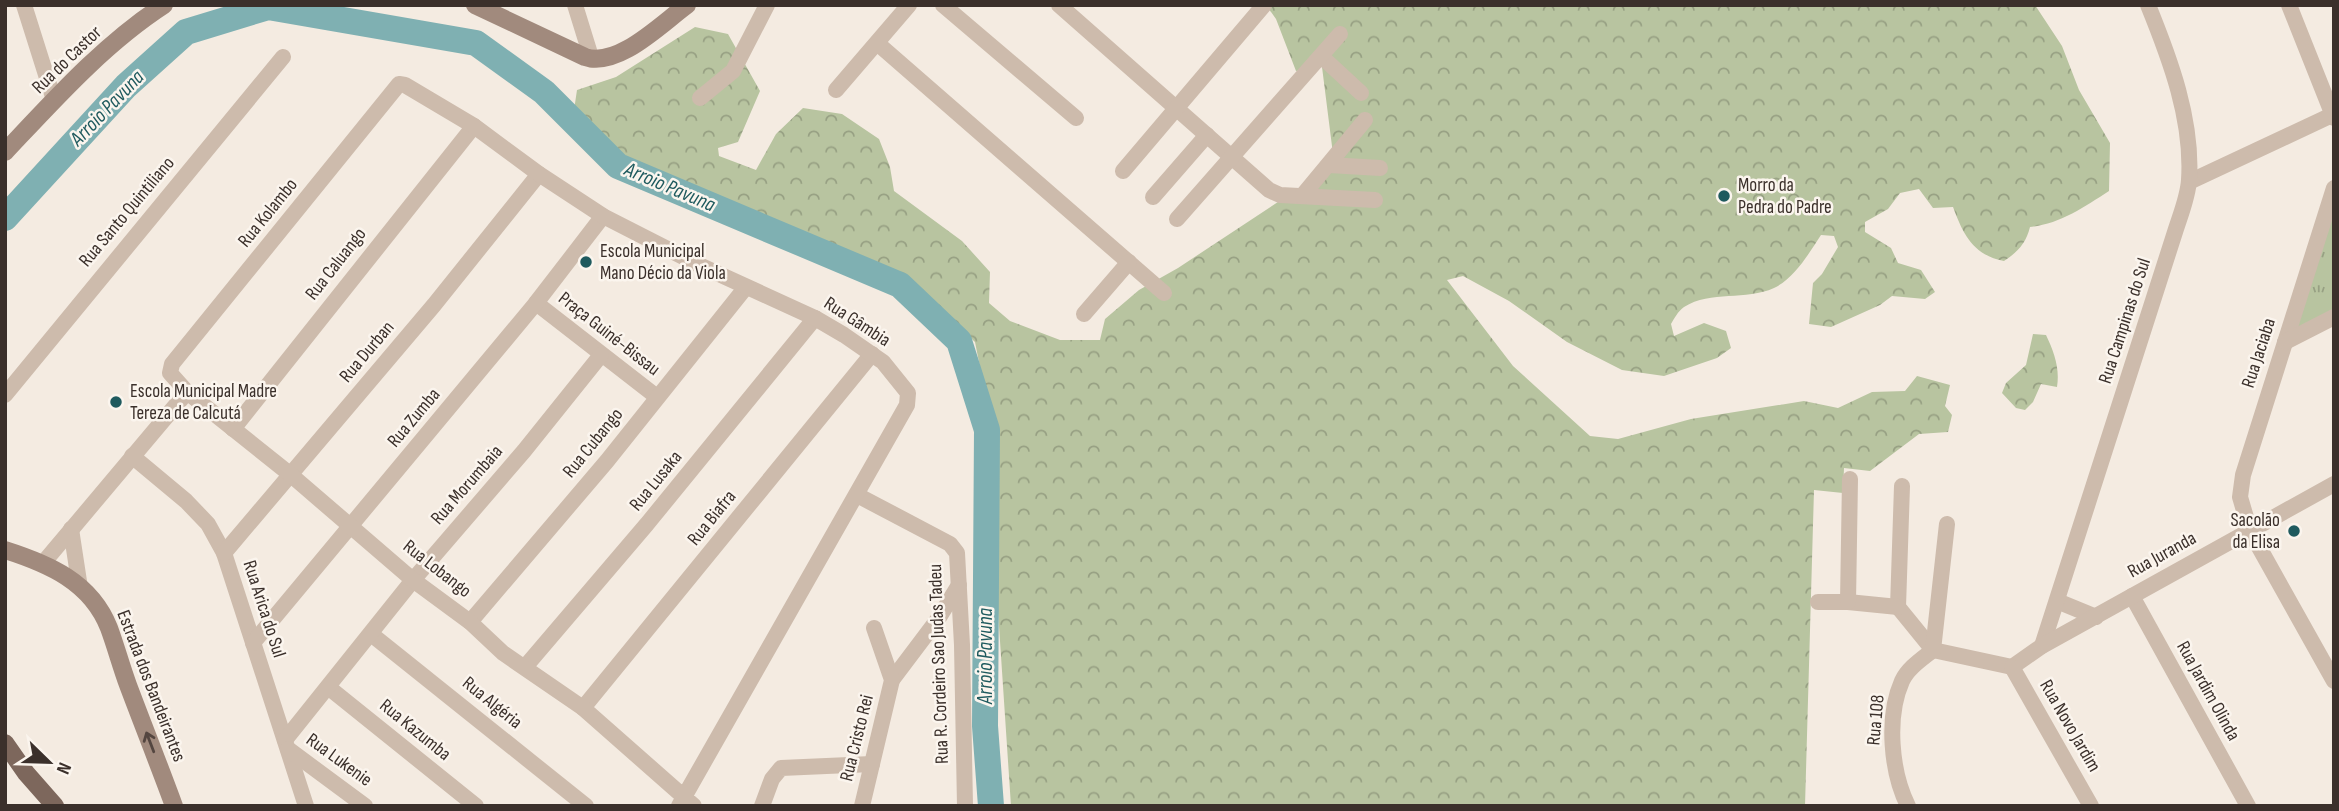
<svg xmlns="http://www.w3.org/2000/svg" width="2339" height="811" viewBox="0 0 2339 811" font-family="'Sofia Sans Condensed',sans-serif">
	<defs>
		<pattern id="forest-crowns" width="20" height="18" patternUnits="userSpaceOnUse" patternTransform="scale(1.75)"><rect width="20" height="18" fill="#b8c4a0"/><path d="M2 6a3 3 0 1 1 6 0M12 15a3 3 0 1 1 6 0" fill="none" stroke="#97a083"/></pattern>
		<pattern id="park-tufts" width="24" height="20" patternUnits="userSpaceOnUse" patternTransform="scale(1.75)"><rect width="24" height="20" fill="#b8c4a0"/><path d="M3 7l-1-3M5 7V3M7 7l1-3M15 17l-1-3M17 17v-4M19 17l1-3" fill="none" stroke="#97a083"/></pattern>
	</defs>
	<rect width="100%" height="100%" fill="#f4ebe1"/>
	<g fill="url(#forest-crowns)">
		<path d="M1266,5H2035L2062,46L2079,90L2110,143L2109,191C2084,207 2060,224 2030,227C2026,243 2018,252 2004,261C1973,255 1963,234 1953,207L1933,208L1919,189L1900,193L1888,209L1865,222V232L1891,248L1898,263L1921,270L1935,292L1925,299L1892,296L1880,305L1831,327L1809,324L1813,283L1822,274L1838,247L1834,236L1821,235C1809,253 1795,278 1774,288C1746,301 1711,290 1684,307C1678,311 1674,319 1671,324L1674,336L1704,323L1726,331L1731,348L1717,358L1664,376L1622,370L1567,342L1509,301L1463,276L1447,280L1513,366L1590,436L1618,439L1691,419L1804,401L1838,408L1872,392L1905,391L1917,376L1950,385L1945,406L1952,415L1948,432L1919,434L1870,471L1844,468L1843,493L1814,490L1805,806H1011L997,596L994,463L990,417L975,342L926,295L897,274L621,158L574,110L577,90L616,77L695,27L728,34L760,91L738,142L718,148L719,156L756,170L776,134L803,108L842,114L879,139L890,167L894,191L962,241L990,272L989,303L1010,321L1060,340H1100L1105,319L1139,290L1178,268L1290,194L1335,170L1322,67L1296,71L1276,19Z"/>
		<path d="M2033,334L2046,335C2054,352 2060,368 2057,387L2041,384L2033,402L2025,410L2016,408L2002,393L2006,383L2026,365Z"/>
	</g>
	<path fill="url(#park-tufts)" d="M2334,188V317L2287,343Z"/>
	<g fill="none" stroke-linecap="round" stroke-linejoin="round">
		<path stroke="#7fb0b2" stroke-width="26" d="M5,218L126,86L186,32L268,7L476,43L544,92L618,166L900,285L959,341L987,430L985,726L991,806"/>
		<g stroke="#cdbbac" stroke-width="16">
			<path d="M24,5L54,100"/>
			<path d="M575,5L592,60"/>
			<path d="M943,5L1076,118"/>
			<path d="M1059,5L1269,190L1280,195L1375,200"/>
			<path d="M2289,5L2334,118"/>
			<path d="M877,43L1164,293"/>
			<path d="M1321,56L1361,93"/>
			<path d="M836,90L909,5"/>
			<path d="M700,98L733,71L767,5"/>
			<path d="M1329,165L1380,168"/>
			<path d="M1123,171L1264,5"/>
			<path d="M2189,182L2332,115"/>
			<path d="M2334,188L2243,475L2240,497L2250,531L2334,681"/>
			<path d="M1302,196L1365,120"/>
			<path d="M1153,197L1207,135"/>
			<path d="M1177,219L1340,34"/>
			<path d="M536,303L657,397"/>
			<path d="M1084,314L1129,262"/>
			<path d="M2285,342L2334,317"/>
			<path d="M5,395L283,57"/>
			<path d="M233,429L474,126"/>
			<path d="M132,456L186,501L208,524L224,553L306,806"/>
			<path d="M1902,486L1898,607L1933,650L2012,667"/>
			<path d="M857,495L950,544L957,553L962,645L965,806"/>
			<path d="M71,529L80,588"/>
			<path d="M224,553L434,305L539,174"/>
			<path d="M44,562L187,392"/>
			<path d="M2132,596L2248,806"/>
			<path d="M2057,601L2096,617"/>
			<path d="M1818,602H1848L1898,607"/>
			<path d="M1848,602L1850,479"/>
			<path d="M470,622L607,461L746,287"/>
			<path d="M371,634L586,806"/>
			<path d="M253,643L536,303L603,216"/>
			<path d="M2042,646L2175,232C2180,216 2188,197 2189,180C2193,120 2170,59 2148,5"/>
			<path d="M525,667L647,524L815,318"/>
			<path d="M2012,667L2042,646L2334,484"/>
			<path d="M2012,667L2091,806"/>
			<path d="M892,680L938,619L959,585"/>
			<path d="M328,687L476,806"/>
			<path d="M583,708L872,354"/>
			<path d="M285,740L413,580L524,451L601,355"/>
			<path d="M288,749L365,806"/>
			<path d="M679,806L684,797L907,405L908,393L883,362L844,335L815,318L697,264L603,216L539,174L474,126L405,85L399,84L172,364L170,373L187,392L291,475L413,580L470,622L503,653L583,708L684,797L694,806"/>
			<path d="M762,806L772,779L781,768L872,764"/>
			<path d="M862,806L892,680L874,628"/>
			<path d="M1908,806C1891,772 1886,717 1902,681C1908,668 1922,659 1933,650L1947,524"/>
		</g>
		<g stroke="#a18a7d" stroke-width="18">
			<path d="M475,5L585,57C618,68 661,24 687,5"/>
			<path d="M5,152C54,100 104,44 164,5"/>
			<path d="M5,550C49,564 91,582 109,628C116,647 121,666 128,685C143,725 159,765 174,806"/>
		</g>
		<path stroke="#7d675c" stroke-width="18" d="M5,743L26,773L55,806"/>
	</g>
	<defs><path id="oneway-shaft" d="M-6 0H5M1.5-3L5.5 0L1.5 3" fill="none" stroke-width="1.6" stroke-linecap="round" stroke-linejoin="round" transform="scale(1.75)"/></defs>
	<use stroke="#544640" href="#oneway-shaft" transform="translate(150 742) rotate(-111)"/>
	<g fill="#1f5a5e" stroke="#fbf5ee" stroke-width="2.5">
		<circle cx="1724" cy="196" r="7"/>
		<circle cx="586" cy="262" r="7"/>
		<circle cx="116" cy="402" r="7"/>
		<circle cx="2294" cy="531" r="7"/>
	</g>
	<g text-anchor="middle" dominant-baseline="central" stroke-width="5" stroke-linejoin="round" paint-order="stroke">
		<g font-size="19" fill="#3b302b" stroke="#fbf5ee">
			<text transform="translate(67 60) rotate(-44)">Rua do Castor</text>
			<text transform="translate(127 212) rotate(-50)">Rua Santo Quintiliano</text>
			<text transform="translate(268 213) rotate(-51)">Rua Kolambo</text>
			<text transform="translate(336 264) rotate(-52)">Rua Caluango</text>
			<text transform="translate(2125 321) rotate(-72)">Rua Campinas do Sul</text>
			<text transform="translate(857 322) rotate(33)">Rua Gâmbia</text>
			<text transform="translate(609 334) rotate(38)">Praça Guiné-Bissau</text>
			<text transform="translate(367 352) rotate(-50)">Rua Durban</text>
			<text transform="translate(2259 353) rotate(-72)">Rua Jaciaba</text>
			<text transform="translate(414 418) rotate(-50)">Rua Zumba</text>
			<text transform="translate(593 443) rotate(-51)">Rua Cubango</text>
			<text transform="translate(656 481) rotate(-51)">Rua Lusaka</text>
			<text transform="translate(467 485) rotate(-49)">Rua Morumbaia</text>
			<text transform="translate(712 518) rotate(-51)">Rua Biafra</text>
			<text transform="translate(2162 555) rotate(-29)">Rua Juranda</text>
			<text transform="translate(437 569) rotate(38)">Rua Lobango</text>
			<text transform="translate(264 609) rotate(72)">Rua Arica do Sul</text>
			<text transform="translate(939 664) rotate(-92)">Rua R. Cordeiro Sao Judas Tadeu</text>
			<text transform="translate(151 686) rotate(69)">Estrada dos Bandeirantes</text>
			<text transform="translate(2208 691) rotate(61)">Rua Jardim Olinda</text>
			<text transform="translate(492 703) rotate(39)">Rua Algéria</text>
			<text transform="translate(1876 720) rotate(-85)">Rua 108</text>
			<text transform="translate(2070 726) rotate(60)">Rua Novo Jardim</text>
			<text transform="translate(415 730) rotate(39)">Rua Kazumba</text>
			<text transform="translate(857 738) rotate(-76)">Rua Cristo Rei</text>
			<text transform="translate(339 760) rotate(36)">Rua Lukenie</text>
		</g>
		<g font-size="19" fill="#3b302b" stroke="#fbf5ee" text-anchor="start">
			<text x="1738" y="185">Morro da<tspan x="1738" dy="22">Pedra do Padre</tspan></text>
			<text x="600" y="251">Escola Municipal<tspan x="600" dy="22">Mano Décio da Viola</tspan></text>
			<text x="130" y="391">Escola Municipal Madre<tspan x="130" dy="22">Tereza de Calcutá</tspan></text>
			<text x="2280" y="520" text-anchor="end">Sacolão<tspan x="2280" dy="22">da Elisa</tspan></text>
		</g>
		<g font-size="21" font-style="italic" fill="#1f5a5e" stroke="#fbf5ee">
			<text transform="translate(107 108) rotate(-46)">Arroio Pavuna</text>
			<text transform="translate(670 187) rotate(23)">Arroio Pavuna</text>
			<text transform="translate(985 656) rotate(-90)">Arroio Pavuna</text>
		</g>
	</g>
	<rect width="2339" height="811" fill="none" stroke="#3b302b" stroke-width="14"/>
	<g transform="translate(49 762) rotate(113)" stroke="#fbf5ee" stroke-width="5" paint-order="stroke">
	<path d="M0-5L12 26L0 18L-12 26Z" fill="#3b302b"/>
	<text y="-10" font-size="19" font-weight="bold" text-anchor="middle" fill="#3b302b">N</text>
	</g>
</svg>
